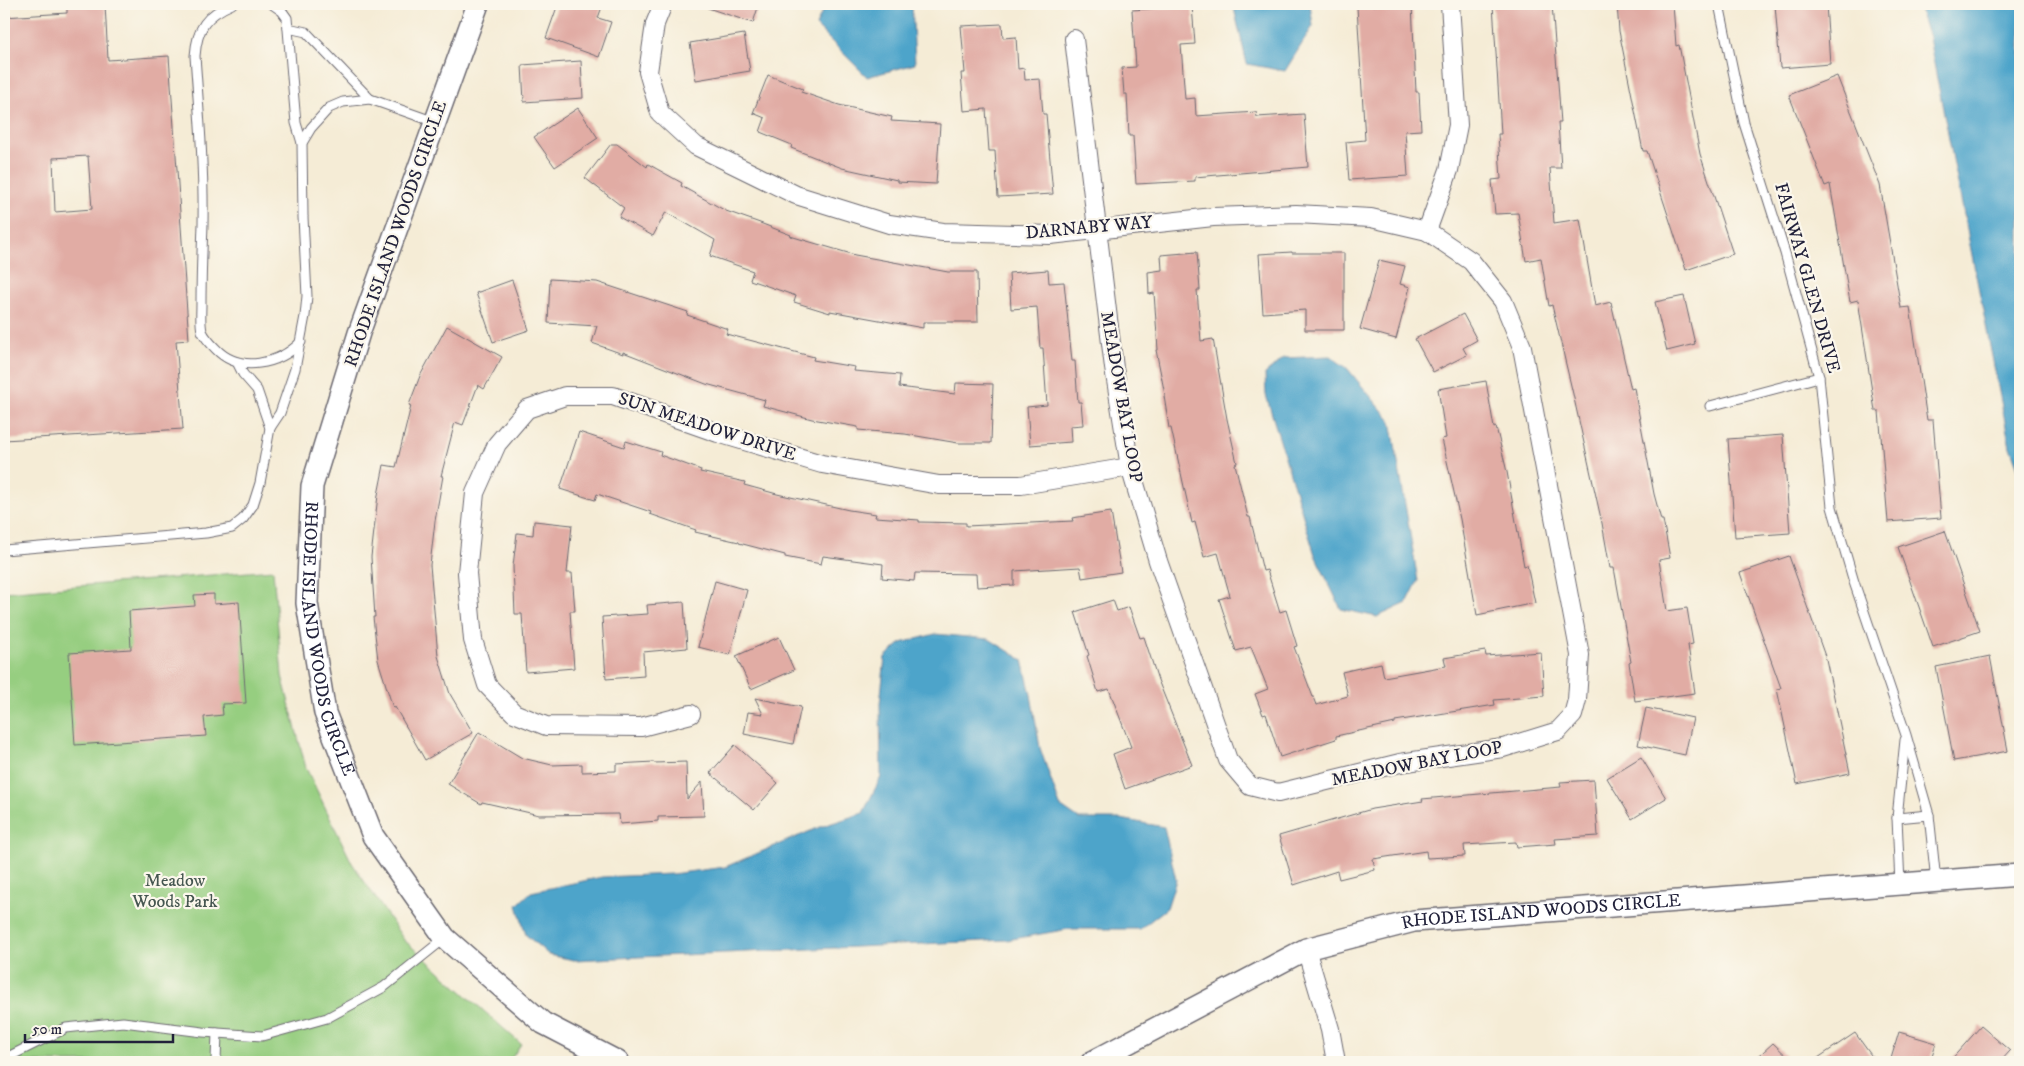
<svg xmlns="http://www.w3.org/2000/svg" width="2024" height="1066" viewBox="0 0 2024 1066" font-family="'IM FELL DW Pica',serif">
	<rect width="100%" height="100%" fill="#fbf7ec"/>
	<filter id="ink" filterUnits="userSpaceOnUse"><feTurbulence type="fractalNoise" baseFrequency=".02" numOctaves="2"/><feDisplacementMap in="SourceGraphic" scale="10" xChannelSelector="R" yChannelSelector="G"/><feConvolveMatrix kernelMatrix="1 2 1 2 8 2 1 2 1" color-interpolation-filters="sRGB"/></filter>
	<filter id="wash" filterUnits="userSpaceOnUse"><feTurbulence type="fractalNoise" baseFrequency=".0096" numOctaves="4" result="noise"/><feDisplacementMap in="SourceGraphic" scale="20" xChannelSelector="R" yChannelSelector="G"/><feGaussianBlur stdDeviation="1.12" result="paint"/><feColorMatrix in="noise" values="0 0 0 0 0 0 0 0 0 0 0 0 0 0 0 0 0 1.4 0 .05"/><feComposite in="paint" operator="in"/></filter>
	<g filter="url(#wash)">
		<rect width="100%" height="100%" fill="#f5ecd6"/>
		<path fill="#96ce80" stroke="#5c785e" d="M273,570L282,676L306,768L352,863L404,940L521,1044L509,1062H4V592Z"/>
		<g fill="#4ea4ca" stroke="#386382">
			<path d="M825,4H912L915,64L867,77L816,26Z"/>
			<path d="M1233,4H1310L1313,26L1285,71L1247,64Z"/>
			<path d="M1918,4H2020V474L2010,447L1929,38Z"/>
			<path d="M1330,356L1347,368L1391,421L1418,581L1407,603L1377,617L1341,609L1315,555L1266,395L1265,374L1284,358Z"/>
			<path d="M935,634L989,639L1023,660L1031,695L1040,748L1060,806L1079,819H1121L1164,827L1176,880L1167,908L1140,929H1069L1007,940L574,960L549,955L526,935L517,905L531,892L602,877L672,874L725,867L820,827L863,813L881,777L880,704L885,657L901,643Z"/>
		</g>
		<g id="blocks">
			<g fill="#e1aca4" fill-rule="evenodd">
				<path d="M67,4H105L108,60L169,56L189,340L176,341L183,429L4,440V17L67,13ZM88,156L92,209L55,212L53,158Z"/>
				<path d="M558,4H603L598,18L611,22L599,57L546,38Z"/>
				<path d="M705,4H759L753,23L705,7Z"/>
				<path d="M1397,4H1412L1416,92H1419L1421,130L1405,131L1408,176L1349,180L1346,142L1365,140L1357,7Z"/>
				<path d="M1493,4H1552L1561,123H1558L1561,168H1550L1554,223L1580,219L1595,306L1611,302L1631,389L1634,388L1654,494L1661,520H1663L1670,558L1659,560L1667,611L1687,608L1693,644L1688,645L1695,693L1635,701L1629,663L1631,662L1614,568H1610L1602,523L1573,394L1552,305L1549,306L1541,258L1526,261L1518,213L1495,214L1492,180L1501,179L1498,134H1501Z"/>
				<path d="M1617,4H1673L1676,46L1679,45L1700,154L1733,254L1686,270L1647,151H1643L1619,31Z"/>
				<path d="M1775,4H1826L1830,64L1780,68Z"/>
				<path d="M1192,6L1195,44L1181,45L1185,99L1195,98L1196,116L1256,112L1257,117L1304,114L1308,167L1195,177V181L1136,184L1133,136H1129L1127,94H1124L1122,68L1136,67L1132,10Z"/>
				<path d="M1002,24L1003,38L1016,37L1018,69L1024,68L1025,80L1040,79L1043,114H1046L1053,194L998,197L995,151H989L986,109L964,111L961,73H965L961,26Z"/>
				<path d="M744,34L750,71L696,80L690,43Z"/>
				<path d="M581,61L583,98L524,102L522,65Z"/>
				<path d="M768,75L803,89L801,92L839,105L892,117L891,121L940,124L936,184L897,182V180L842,168L791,148L792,145L760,132L765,118L753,113Z"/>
				<path d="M1837,76L1880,185L1901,308L1910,307L1927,420H1933L1941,518L1888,522L1879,411H1875L1858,300L1850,302L1830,184L1825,186L1789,95Z"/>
				<path d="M578,108L598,138L555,167L534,137Z"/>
				<path d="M611,144H617L647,167L648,164L682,183L681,186L726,211L760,223L791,235L790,236L855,255L948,272H977L978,322H923V328L830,311V313L794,302L796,296L750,280L753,271L710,256L715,240L666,212L653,236L619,217L624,208L585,178Z"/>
				<path d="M1197,252L1200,290H1197L1201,341L1213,339L1227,419L1237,463L1235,464L1248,517H1250L1263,571L1267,570L1280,612L1286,610L1297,646L1294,647L1316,705L1348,696L1342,672L1381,663L1384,677L1446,666L1444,658L1485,651L1486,656L1541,652L1544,696L1494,700L1495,705L1395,721V723L1336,736V739L1280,757L1266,714L1263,715L1255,694L1268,689L1251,647L1236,651L1219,599L1230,596L1218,553L1204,557L1195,522L1192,523L1171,428H1169L1164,396L1165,395L1156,350H1158L1154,293L1149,294L1148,272L1162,270L1161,255Z"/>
				<path d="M1292,252V253H1344V330H1305V310L1263,313L1259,254Z"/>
				<path d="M1379,260L1405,266L1400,284L1410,287L1396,339L1360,329Z"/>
				<path d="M1048,270L1049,283L1064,282L1072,361H1075L1078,402H1081L1083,425L1070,426L1071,442L1030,445L1027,407L1047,405L1043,348H1040L1037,307L1011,309L1009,273Z"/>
				<path d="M550,279L597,282L688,312L687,315L728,329L726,334L814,357L813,360L855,367L854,371L900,375L899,387L955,394L956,383L993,384L991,443H958L905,434L858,430V427L812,419L763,406L765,400L706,384L623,352V354L592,343L597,326L548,323Z"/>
				<path d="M512,280L529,330L493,342L476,293Z"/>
				<path d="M1684,296L1695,344L1667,351L1655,302Z"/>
				<path d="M1463,314L1477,340L1463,348L1467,355L1433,372L1415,339Z"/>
				<path d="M447,326L502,357L484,389L478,385L463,425L455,422L441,476H443L435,521L430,565L438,656L450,694L473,733L425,760L395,707L393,708L378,660L373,617H375L371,557L378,495L384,465L396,467L411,406L409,405L420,376Z"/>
				<path d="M1486,381L1494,428L1496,427L1507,472L1524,566L1527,565L1535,603L1477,615L1460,519L1442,439L1446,438L1438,389Z"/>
				<path d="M579,432L624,447L626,441L661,452L660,455L701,470L700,472L745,482L744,485L777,494L849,510L876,514L875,517L919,520V522L966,523V526L1073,521L1072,518L1111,512L1121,572L1082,578L1080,567L1014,571V585L977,587L976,574L915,573L914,581L882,578L883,564L823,556L821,564L785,557V555L739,543V542L695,532L696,530L650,514L651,512L597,494L595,500L560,489Z"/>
				<path d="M1783,435L1790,533L1735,537L1728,439Z"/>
				<path d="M534,521L572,525L567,573H572L575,611H570L574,668L526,672L522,614H515L513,566L517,533L533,535Z"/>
				<path d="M1945,531L1980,631L1933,647L1898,547Z"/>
				<path d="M1789,556L1826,659L1850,773L1797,784L1777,689L1781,688L1740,573Z"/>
				<path d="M715,581L747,590L730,655L698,647Z"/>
				<path d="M214,594V604L239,602L246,703L222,704L223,715L204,717L206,736L75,745L69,653L131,649L129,611L195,606L194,595Z"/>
				<path d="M1113,600L1117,611L1129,607L1140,638L1144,637L1158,680L1192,765L1125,789L1113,754L1131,747L1109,689L1098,692L1087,656L1089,655L1075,612Z"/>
				<path d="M684,602L687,648L643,652L644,676L606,679L602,617L648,614L647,605Z"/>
				<path d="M779,637L794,670L751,689L736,656Z"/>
				<path d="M1990,656L2008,751L1954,761L1936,667Z"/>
				<path d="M755,698L801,707L793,744L744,734L748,712L763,714Z"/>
				<path d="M1646,708L1693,718L1685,755L1638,745Z"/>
				<path d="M479,732L522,758L552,765L582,764V772L616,771V764L654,762V763L686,762L687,799L702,782L704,816L658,817V821L620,824L619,814L539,815L482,802L481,804L448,784Z"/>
				<path d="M735,745L778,783L754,810L710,773Z"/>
				<path d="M1641,757L1666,798L1632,819L1607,778Z"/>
				<path d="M1594,780L1598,836L1555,839L1556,844L1517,847L1516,842L1464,845L1465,856L1427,858L1426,851L1373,859L1375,870L1339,879L1337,871L1294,885L1279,836L1372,809L1423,801L1422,799L1561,787L1560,782Z"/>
				<path d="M1981,1026L2010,1051L2000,1062H1949Z"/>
				<path d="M1899,1032L1936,1043L1930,1062H1890Z"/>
				<path d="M1855,1033L1876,1062H1812Z"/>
				<path d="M1773,1043L1793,1062H1752Z"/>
			</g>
		</g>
	</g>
	<g filter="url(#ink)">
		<use href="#blocks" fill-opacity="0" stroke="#6c6971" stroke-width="1"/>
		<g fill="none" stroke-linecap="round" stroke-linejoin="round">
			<defs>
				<g id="service">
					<path d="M232,4C206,15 197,28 195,56C199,112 204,168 203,224C202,251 201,277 201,304C201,312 200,323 202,331C205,338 211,344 216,349C240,374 279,364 301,342"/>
					<path d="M272,4L282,11L287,18L296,123L302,143"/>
					<path d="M1719,4L1744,123L1785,253L1819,377L1832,507L1854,582L1906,735L1929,815L1936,881"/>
					<path d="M288,28L306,32L370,99"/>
					<path d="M1710,406L1819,377"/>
					<path d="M270,428L280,413L295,369L305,316L307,296L303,217L302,143L311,128L329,108L343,102L370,99L435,122"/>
					<path d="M4,550L206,533L232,528L243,519L253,505L260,483L270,428L257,390L243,374L237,362"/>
					<path d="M1897,818L1929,815"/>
					<path d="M1900,884L1897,818L1905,740"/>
					<path d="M217,1033L216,1060L218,1062"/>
					<path d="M4,1059L66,1028L123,1022L203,1032L262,1036L327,1018L384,987L445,938"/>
				</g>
				<g id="minor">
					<path d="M663,4L655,24L648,72L660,113L696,146L796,195L889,224L943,232L1050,235L1213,217L1296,214L1371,218L1427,231L1449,170L1458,125L1450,4"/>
					<path d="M1074,39L1114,368L1130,467L1158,561L1228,760L1250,786L1278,793L1400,763L1503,748L1558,731L1573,715L1577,700L1580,655L1522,347L1503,301L1471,261L1427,231"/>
					<path d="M691,714L641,727L546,726L514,713L487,685L473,640L467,573L475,493L497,444L527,409L565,396H613L718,433L822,464L939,485H1021L1130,467"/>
					<path d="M1306,949L1330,1029L1336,1062"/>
				</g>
				<g id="tertiary">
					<path id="s1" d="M478,4L359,333L312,486L307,603L325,713L373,836L445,938L543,1023L618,1062"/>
					<path id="s2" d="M1092,1062L1306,949L1414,921L2020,875"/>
				</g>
			</defs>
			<use href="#service" stroke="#6c6971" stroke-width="11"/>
			<use href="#minor" stroke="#6c6971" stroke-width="20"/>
			<use href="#tertiary" stroke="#6c6971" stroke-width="24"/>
			<use href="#service" stroke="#fff" stroke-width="9"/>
			<use href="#minor" stroke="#fff" stroke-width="18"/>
			<use href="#tertiary" stroke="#fff" stroke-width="21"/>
		</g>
	</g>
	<g text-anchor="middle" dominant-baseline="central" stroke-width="4.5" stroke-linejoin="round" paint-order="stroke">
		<g font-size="18" fill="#22223b" stroke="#fbf7ec">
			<text transform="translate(1089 228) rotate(-5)">DARNABY WAY</text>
			<text transform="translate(396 234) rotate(-71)">RHODE ISLAND WOODS CIRCLE</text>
			<text transform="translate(1807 278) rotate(74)">FAIRWAY GLEN DRIVE</text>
			<text transform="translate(1121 397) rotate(80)">MEADOW BAY LOOP</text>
			<text transform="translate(707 427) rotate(18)">SUN MEADOW DRIVE</text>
			<text stroke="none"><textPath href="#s1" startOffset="665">RHODE ISLAND WOODS CIRCLE</textPath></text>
			<text transform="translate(1417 764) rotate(-11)">MEADOW BAY LOOP</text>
			<text stroke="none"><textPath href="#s2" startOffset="481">RHODE ISLAND WOODS CIRCLE</textPath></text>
		</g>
		<g font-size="18" fill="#455650" stroke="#fbf7ec">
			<text x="175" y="881">Meadow<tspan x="175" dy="21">Woods Park</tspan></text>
		</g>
	</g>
	<rect width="2024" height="1066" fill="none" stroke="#fbf7ec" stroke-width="20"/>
	<path d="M25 1034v8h148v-8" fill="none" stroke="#22223b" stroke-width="2.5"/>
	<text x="32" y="1034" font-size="15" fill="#22223b" stroke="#fbf7ec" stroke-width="4" paint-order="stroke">50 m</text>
</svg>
